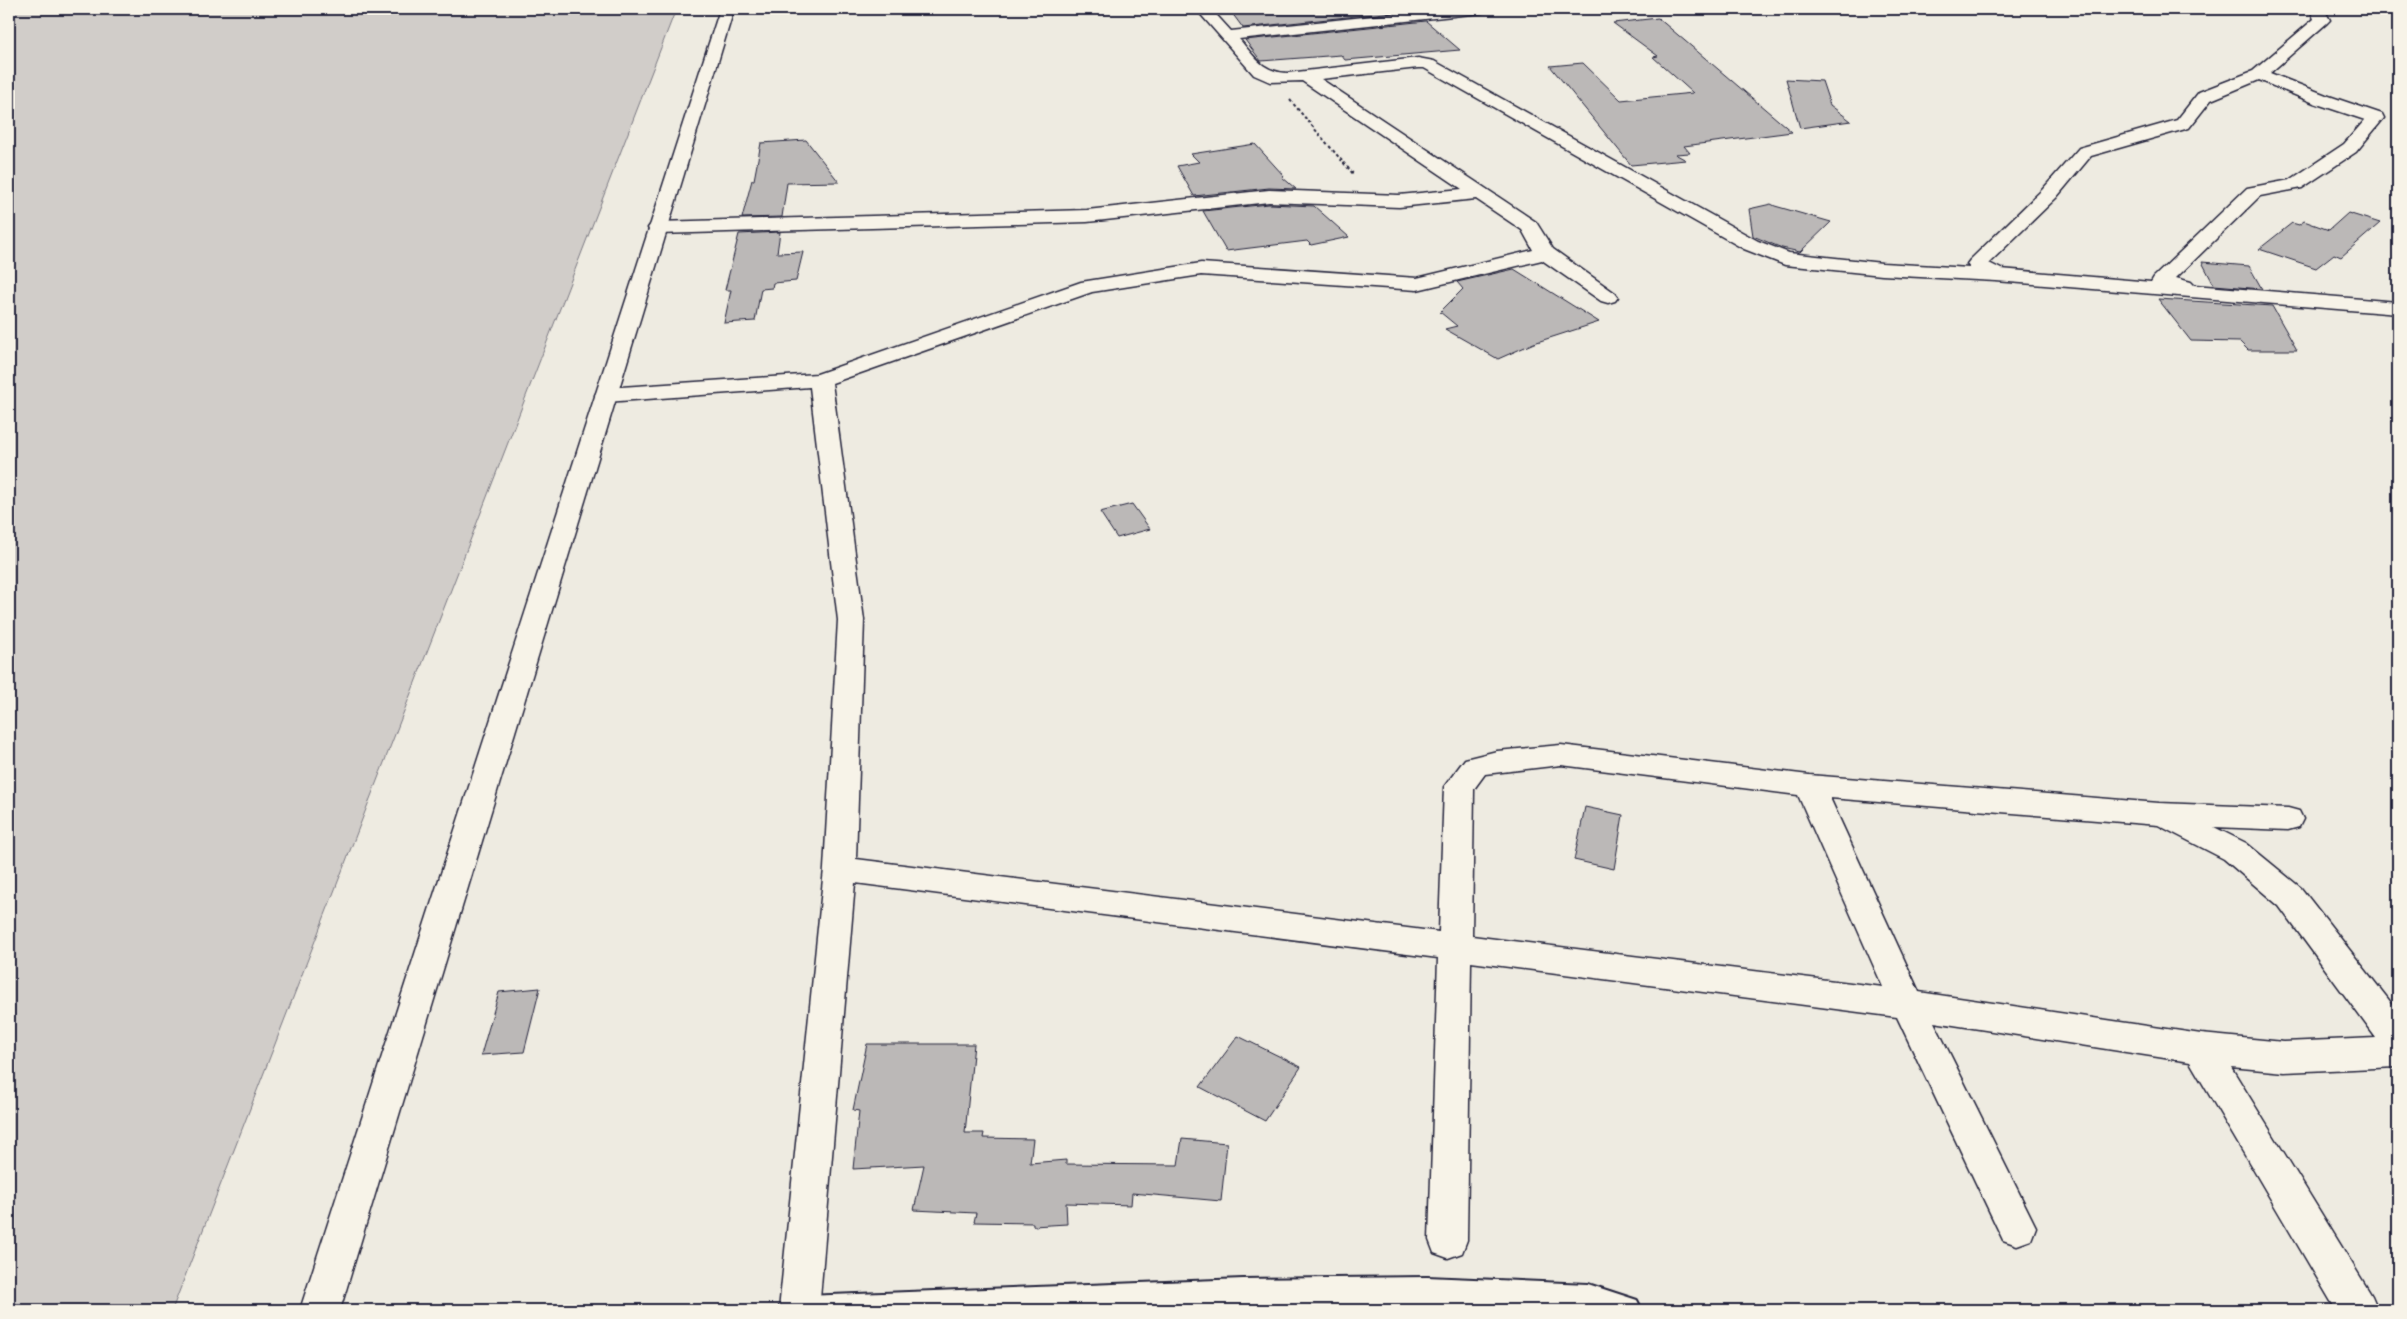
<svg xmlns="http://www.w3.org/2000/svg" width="2407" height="1319" viewBox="0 0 2407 1319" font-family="Mynerve,sans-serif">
	<rect width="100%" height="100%" fill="#eeebe1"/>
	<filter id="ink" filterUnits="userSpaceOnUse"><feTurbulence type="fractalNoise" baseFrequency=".02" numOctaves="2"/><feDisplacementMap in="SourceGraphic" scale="10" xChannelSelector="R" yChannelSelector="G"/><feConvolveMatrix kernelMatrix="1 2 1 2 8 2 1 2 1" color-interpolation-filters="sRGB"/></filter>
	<g filter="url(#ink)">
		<path fill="#d1cdc9" stroke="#7a7882" d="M9,9H676L172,1310H9Z"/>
		<g fill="#bbb8b7" stroke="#22223b">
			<path d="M1229,9H1411L1413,10L1243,28Z"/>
			<path d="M1658,18L1792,132L1684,146L1690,153L1675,154L1686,160L1631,165L1550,66L1583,63L1621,100L1693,93L1653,57L1658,56L1613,23Z"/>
			<path d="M1426,21L1460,50L1345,60L1341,55L1261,61L1245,40Z"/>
			<path d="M1786,79L1822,81L1830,105L1851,121L1800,128Z"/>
			<path d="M806,140L839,182L787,183L782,217L742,218L752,180H754L761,143Z"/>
			<path d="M1255,144L1284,176L1282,177L1296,189L1269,188L1194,196L1177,166L1199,162L1191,154Z"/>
			<path d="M1269,204L1314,206L1349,237L1311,245L1307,241L1226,251L1203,211Z"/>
			<path d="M1771,204L1775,206L1831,222L1800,252L1782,248L1753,236L1749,209Z"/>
			<path d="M2348,213L2380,223L2341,257L2334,254L2316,268L2259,249L2292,223L2299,225L2304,221L2329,230Z"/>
			<path d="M780,232L777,253L803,252L796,281L773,283L772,288L761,289L755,321L724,323L731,290H725L739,234Z"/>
			<path d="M2202,262L2249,266L2262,289L2214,285Z"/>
			<path d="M1514,269L1599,322L1534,343L1498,359L1445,329L1457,326L1440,312L1463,289L1457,282Z"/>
			<path d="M2158,299L2272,306L2297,350H2248L2240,342L2191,341Z"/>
			<path d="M1132,504L1150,529L1117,538L1100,512Z"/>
			<path d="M1585,807L1623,815L1614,869L1574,860Z"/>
			<path d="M540,988L524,1052L481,1055L499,992Z"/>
			<path d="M1238,1036L1301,1067L1265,1121L1200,1087Z"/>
			<path d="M867,1044H974L965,1133H984L983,1138L1033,1139L1030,1163L1066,1160V1164L1178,1165L1182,1139L1227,1143L1221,1201L1132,1193L1131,1205L1066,1203L1067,1224L1033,1226V1223L974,1222L976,1213L914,1210L924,1165L853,1169L859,1111L853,1110Z"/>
		</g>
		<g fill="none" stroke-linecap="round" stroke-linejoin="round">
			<defs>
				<path id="lane" d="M1427,1277L1588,1284L1637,1300L1642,1310H1553L1445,1306L1446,1310H1418L1416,1305L1243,1307L1154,1310H790L795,1300L805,1296L1243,1279Z"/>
				<path id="street" d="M1196,9H1211L1231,31L1441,9H1488L1486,12L1481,13L1239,39C1255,57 1262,72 1288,73L1418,58L1434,61L1758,241L1789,253L1882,263L1970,268L1967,264L1970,260L2042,190L2079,148L2177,120L2199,92L2253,71L2314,19L2310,9H2324L2330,20L2327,23L2270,73L2326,95L2382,114L2384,118L2356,152L2302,188L2260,196L2176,278L2191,282L2194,285L2398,302V314L1996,281L1882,275L1785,265L1744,249L1424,68H1418L1321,79L1536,222L1553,249L1615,293L1618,297L1615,301L1608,303L1601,301L1542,260L1417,290L1201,275L1092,292L832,383L864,620L856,859L1439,932L1444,787L1465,759L1497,751L1561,745L1809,775L2159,803L2288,808L2299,811L2303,819L2299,827L2288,830L2214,827L2246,843L2301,888L2392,1004L2398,1014V1067L2284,1072L2231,1067L2372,1296L2378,1310H2336L2190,1062L1934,1022L2036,1227L2031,1240L2017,1245L2003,1240L1897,1017L1471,962L1467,1240L1462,1253L1448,1258L1434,1253L1429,1240L1438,958L855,883L819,1310H779L824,869L838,620L810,387L606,402L598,400L595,395L598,390L606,388L817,374L1081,282L1201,263L1417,278L1533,250L1522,230L1476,199L1399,207L1269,202L1087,222L658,234L651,232L648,228L651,224L658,222L1087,210L1269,190L1399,195L1462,189L1302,81L1270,82L1254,75ZM2259,80L2314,103L2365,120L2344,144L2290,180L2247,188L2154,277L2151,282L2001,269L1989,263L2056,198L2091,156L2189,128L2211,100ZM1561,765L1798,795L1883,987L1472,936L1474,789L1485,774ZM1830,798L2158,825L2224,859L2279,906L2376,1038L2284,1042L2201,1034L1919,992Z"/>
				<path id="secondary" d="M720,9H734L340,1310H300Z"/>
			</defs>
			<use href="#lane" stroke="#22223b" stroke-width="4"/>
			<use href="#street" stroke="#22223b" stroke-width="3"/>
			<use href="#secondary" stroke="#22223b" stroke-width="3"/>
			<path stroke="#22223b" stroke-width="2" stroke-dasharray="3 2.5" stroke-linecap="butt" d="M1290,100L1354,175"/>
			<use href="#lane" fill="#f7f3e8" fill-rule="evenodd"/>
			<use href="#street" fill="#f7f3e8" fill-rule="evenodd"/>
			<use href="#secondary" fill="#f7f3e8" fill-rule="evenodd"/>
		</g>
	</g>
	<rect width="2407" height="1319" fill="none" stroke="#f7f3e8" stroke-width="30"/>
	<rect x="15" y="15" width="2377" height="1289" fill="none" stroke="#22223b" stroke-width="2" filter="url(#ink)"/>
</svg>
